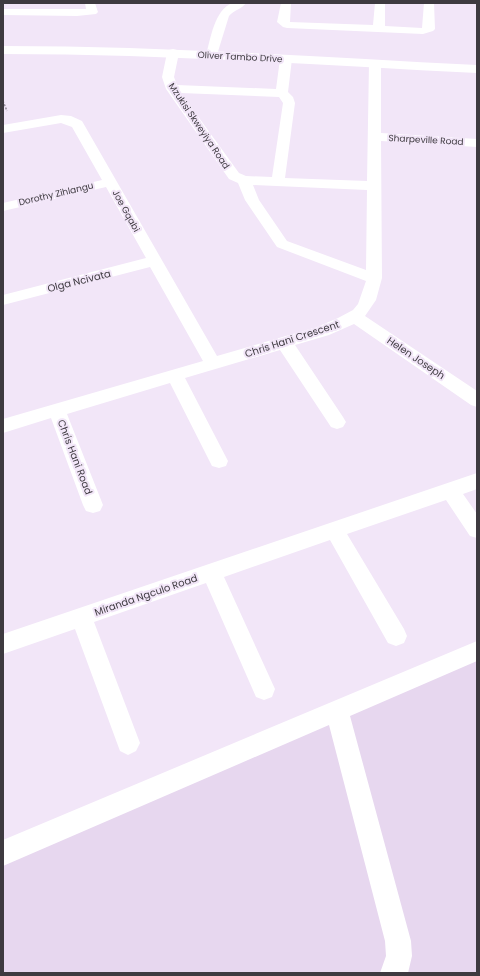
<svg xmlns="http://www.w3.org/2000/svg" width="480" height="976" viewBox="0 0 480 976" font-family="Poppins,sans-serif">
	<rect width="100%" height="100%" fill="#f2e6f8"/>
	<path fill="#e7d7ef" d="M477,644V973H3V844Z"/>
	<g fill="none" stroke-linecap="round" stroke-linejoin="round">
		<path stroke="#99919d" stroke-width="1.5" stroke-dasharray="2 1.5" stroke-linecap="butt" d="M3,101L7,111"/>
		<g fill="#fff" fill-rule="evenodd">
			<path d="M85,3H95L98,12L96,14L77,16L3,15V9H86Z"/>
			<path d="M232,3H246C242,9 234,10 229,16L216,58H208L206,55C211,38 214,11 232,3Z"/>
			<path d="M281,3H291L290,22L373,25L375,3H385V26L422,28L424,3H434L435,29L433,31L423,34L287,28L283,27L277,22Z"/>
			<path d="M173,49L177,50L179,53L174,77L177,85L276,89L280,59L282,56H290L292,59L288,92L293,97L295,103L285,178L367,181L369,63L371,60H379L381,63V133L477,139V147L381,141L382,278L376,300L365,316L477,391V407L471,405L354,324L329,335L295,345L343,417L346,422L343,427L337,429L331,427L280,350L185,378L228,461L226,466L219,468L212,466L170,383L67,414L103,505L100,511L93,513L86,511L83,505L51,418L3,433V419L203,361L150,267L3,305V295L146,258L106,187L3,211V203L102,180L72,127L61,123L3,133V125L61,115L71,116L82,121L217,356L317,327L338,318L353,310L358,304L366,281L277,247L245,200L238,183L229,179L166,89L162,77L167,53L169,50ZM181,93L279,97L283,103L272,177L246,176L239,173ZM253,185L367,190L366,270L287,241L259,200Z"/>
			<path d="M477,473V489L463,494L477,514V538L470,536L446,500L347,534L404,629L407,636L404,643L396,646L388,643L330,540L224,577L275,689L272,697L264,700L256,697L206,583L94,622L140,743L136,751L128,755L120,751L75,629L3,654V634Z"/>
			<path d="M477,641V661L350,716L411,941L412,956L408,973H380L386,956L385,941L329,725L3,866V840Z"/>
		</g>
		<path fill="#fff" fill-rule="evenodd" d="M3,46C161,46 319,57 477,65V73C319,65 161,54 3,54Z"/>
	</g>
	<g text-anchor="middle" dominant-baseline="central" stroke-width="4" stroke-linejoin="round" paint-order="stroke">
		<g font-size="9" fill="#3e3a40" stroke="#f2e6f8">
			<text transform="translate(240 57) rotate(3)">Oliver Tambo Drive</text>
			<text transform="translate(199 126) rotate(56)">Mzukisi Skweyiya Road</text>
			<text transform="translate(426 140) rotate(3)">Sharpeville Road</text>
			<text transform="translate(56 194) rotate(-13)">Dorothy Zihlangu</text>
			<text transform="translate(126 211) rotate(61)">Joe Gqabi</text>
		</g>
		<g font-size="10" fill="#3e3a40" stroke="#f2e6f8">
			<text transform="translate(79 281) rotate(-14)">Olga Ncivata</text>
			<text transform="translate(292 339) rotate(-18)">Chris Hani Crescent</text>
			<text transform="translate(416 358) rotate(34)">Helen Joseph</text>
			<text transform="translate(75 457) rotate(69)">Chris Hani Road</text>
			<text transform="translate(146 595) rotate(-19)">Miranda Ngculo Road</text>
		</g>
	</g>
	<rect width="480" height="976" fill="none" stroke="#3e3a40" stroke-width="8"/>
</svg>
